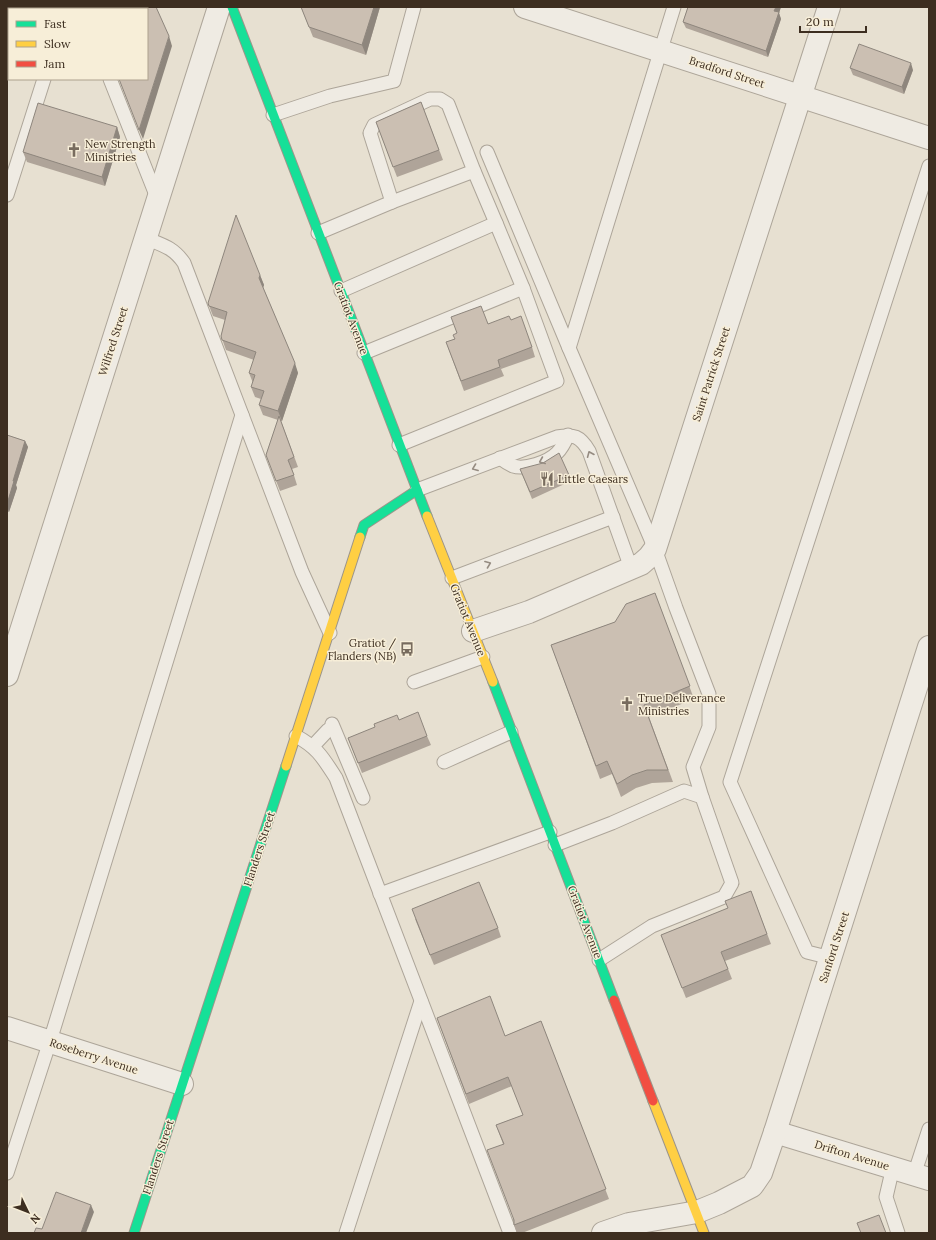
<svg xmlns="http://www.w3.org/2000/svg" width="936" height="1240" viewBox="0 0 936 1240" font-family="Lora,serif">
	<rect width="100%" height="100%" fill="#e7e0d1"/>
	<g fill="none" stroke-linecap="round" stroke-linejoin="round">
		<defs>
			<g id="lane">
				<path d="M82,7L83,9"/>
				<path d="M66,9V7"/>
				<path d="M110,79L158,200"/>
				<path d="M273,115L330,96L394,81L414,7"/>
				<path d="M487,152L569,348L655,549L676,608L709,694V727L693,767L702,797"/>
				<path d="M7,195L44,79"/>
				<path d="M392,202L370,133L374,125L430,99H440L448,104L474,171"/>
				<path d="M496,223L523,288"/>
				<path d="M318,233L392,202L474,171L496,223L341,291"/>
				<path d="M145,238C162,245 173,247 184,263L302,572L330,633"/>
				<path d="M569,348L674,7"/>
				<path d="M364,353L523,288L557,381L399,445"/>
				<path d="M500,458C504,461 509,464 513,466C525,470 548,462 557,453C562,448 565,442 568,435"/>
				<path d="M417,490L557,437C574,434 580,436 589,451L631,568"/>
				<path d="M452,578L613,517"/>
				<path d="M414,682L483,657"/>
				<path d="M332,724L363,798"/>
				<path d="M296,736C318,748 323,758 336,778L510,1233"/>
				<path d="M313,746L328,730"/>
				<path d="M444,762L511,732"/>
				<path d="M555,845L612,823L684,791L702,797L732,883L724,897L652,926L599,960"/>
				<path d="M380,894L550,832"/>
				<path d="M831,958L807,952L730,782L929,166"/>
				<path d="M893,1167L886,1197L898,1233"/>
				<path d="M7,1173L50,1041L242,415"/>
				<path d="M914,1175L929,1129"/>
				<path d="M346,1233L421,1001"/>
			</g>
			<g id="street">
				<path d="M525,7L929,138"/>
				<path d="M473,631L529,612L641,564L649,557L655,549L829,7"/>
				<path d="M7,675L219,7"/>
				<path d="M7,1028L182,1084"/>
				<path d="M775,1132L929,1179"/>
				<path d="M603,1233L629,1224L697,1212L719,1203L752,1186L761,1173L775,1132L929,647"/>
			</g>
			<g id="fast">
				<path d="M232,7L427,516"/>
				<path d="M360,537L364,525L417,490"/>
				<path d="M493,682L614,1000"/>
				<path d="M134,1233L286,766"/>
			</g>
			<g id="slow">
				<path d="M427,516L493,682"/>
				<path d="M286,766L360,537"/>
				<path d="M653,1101L704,1233"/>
			</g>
			<path id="jam" d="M614,1000L653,1101"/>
		</defs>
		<use href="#lane" stroke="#ada599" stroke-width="15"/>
		<use href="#street" stroke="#ada599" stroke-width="24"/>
		<use href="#fast" stroke="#9c958a" stroke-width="11"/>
		<use href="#slow" stroke="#9c958a" stroke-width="11"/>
		<use href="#jam" stroke="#9c958a" stroke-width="11"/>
		<use href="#lane" stroke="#efebe3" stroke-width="13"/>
		<use href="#street" stroke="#efebe3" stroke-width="22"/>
		<use href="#fast" stroke="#16e098" stroke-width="9"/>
		<use href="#slow" stroke="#ffcf43" stroke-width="9"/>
		<use href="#jam" stroke="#f24e42" stroke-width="9"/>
	</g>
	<g fill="#afa499">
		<path d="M301,7H380L366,55L313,37Z"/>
		<path d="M688,7H781L779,13L781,19L768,57L686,28L683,22Z"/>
		<path d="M850,68L913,70L904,94L853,75Z"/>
		<path d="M421,102L443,160L397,177L376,122Z"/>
		<path d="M117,127L120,137L105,186L27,162L23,152Z"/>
		<path d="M260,275L264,285L263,287L298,373L282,421H281L298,467L292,469L297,485L280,491L266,455L278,420L263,415L259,405L261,399L255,397L251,387L253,383L249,373L254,360L226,350L221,336L225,320L213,316L208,303Z"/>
		<path d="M511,320L532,347L535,357L501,369L504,376L464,391L446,342L455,339L488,324Z"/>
		<path d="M7,435L25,441L28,447L16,485L17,488L9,512L7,511Z"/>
		<path d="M520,469L569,475L571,481L532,499Z"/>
		<path d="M655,593L694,699L649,717L673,782L652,783L636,788L621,797L612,774L600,779L551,645L615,622Z"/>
		<path d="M399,720L427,736L431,745L362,773L348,738Z"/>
		<path d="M751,891L771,944L725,961L732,979L686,998L661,935L728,909Z"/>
		<path d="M415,919L498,928L501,937L434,965Z"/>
		<path d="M437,1018L505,1036L541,1021L609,1199L522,1233H517L514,1225L503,1144L496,1125L523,1115L512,1086L469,1104Z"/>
	</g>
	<g fill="#8e867d">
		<path d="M374,7H380L366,55L362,45Z"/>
		<path d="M776,7H781L779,13L781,19L768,57L766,51L774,11Z"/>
		<path d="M169,36L172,46L143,139L139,130Z"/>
		<path d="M911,63L913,70L904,94L902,87Z"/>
		<path d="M117,127L120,137L105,186L102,177Z"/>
		<path d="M260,275L264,285L263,288L259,278Z"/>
		<path d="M295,363L298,373L282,421L278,411Z"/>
		<path d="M25,441L28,447L16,485L17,488L9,512L7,506V504L13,481Z"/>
		<path d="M91,1205L94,1212L86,1233H81Z"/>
	</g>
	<g fill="#cbbfb2" stroke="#8e867d">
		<path d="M135,7H156L169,36L139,130L119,79H147V9H134Z"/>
		<path d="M301,7H374L362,45L309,27Z"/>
		<path d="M688,7H776L774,11L779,12L766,51L683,22Z"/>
		<path d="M859,44L911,63L902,87L850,68Z"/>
		<path d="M421,102L439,150L393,167L376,122Z"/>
		<path d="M38,103L117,127L102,177L23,152Z"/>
		<path d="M236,215L260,275L259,278L295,363L278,411L259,405L264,391L251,387L255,375L249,373L256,352L222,340L221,336L227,312L209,306L208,303Z"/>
		<path d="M481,306L488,324L509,316L511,320L521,316L532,347L498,360L500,367L461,381L446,342L455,339L453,335L457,333L451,317Z"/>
		<path d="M279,416L294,457L288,460L294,475L276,481L266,455Z"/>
		<path d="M7,435L25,441L13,481H14L7,504Z"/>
		<path d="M559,453L569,475L530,492L520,469L543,463Z"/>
		<path d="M655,593L690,686L644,705L668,770H647L632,775L617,784L607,761L596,766L551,645L615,622L626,604Z"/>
		<path d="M418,712L427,736L358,763L348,738L375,727L374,724L397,715L399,720Z"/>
		<path d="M479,882L498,928L430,955L412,909Z"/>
		<path d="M751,891L767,934L721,952L728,969L682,988L661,935L728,908L725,901Z"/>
		<path d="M490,996L505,1036L541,1021L606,1189L514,1225V1220L487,1150L504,1144L496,1125L523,1115L508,1077L466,1094L437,1018Z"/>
		<path d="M56,1192L91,1205L81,1233H34L36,1228L42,1229Z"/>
		<path d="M879,1215L886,1233H861L857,1223Z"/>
	</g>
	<defs><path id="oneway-chevron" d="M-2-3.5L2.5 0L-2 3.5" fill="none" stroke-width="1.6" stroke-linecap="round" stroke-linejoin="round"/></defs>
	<g stroke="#968c82">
		<use href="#oneway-chevron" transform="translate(590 454) rotate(-113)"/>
		<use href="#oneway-chevron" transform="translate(542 461) rotate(157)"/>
		<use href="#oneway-chevron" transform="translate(475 468) rotate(159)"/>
		<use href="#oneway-chevron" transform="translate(488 564) rotate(-21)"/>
	</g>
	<defs>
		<symbol id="church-bare" viewBox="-9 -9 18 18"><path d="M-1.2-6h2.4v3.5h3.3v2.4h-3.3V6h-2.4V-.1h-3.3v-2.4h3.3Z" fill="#786c5e" stroke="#f7eed8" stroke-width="2.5" paint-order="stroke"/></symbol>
		<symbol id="restaurant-bare" viewBox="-9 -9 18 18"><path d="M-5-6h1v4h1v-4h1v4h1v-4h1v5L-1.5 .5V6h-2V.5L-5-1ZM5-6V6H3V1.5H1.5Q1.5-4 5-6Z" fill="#786c5e" stroke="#f7eed8" stroke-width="2.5" paint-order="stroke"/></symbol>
		<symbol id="bus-bare" viewBox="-9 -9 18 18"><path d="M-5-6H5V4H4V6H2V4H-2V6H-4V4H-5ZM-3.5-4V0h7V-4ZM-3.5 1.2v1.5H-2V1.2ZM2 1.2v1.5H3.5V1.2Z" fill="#786c5e" stroke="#f7eed8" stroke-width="2.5" paint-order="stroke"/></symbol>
	</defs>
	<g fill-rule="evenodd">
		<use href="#church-bare" x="64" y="140" width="20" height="20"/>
		<use href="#restaurant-bare" x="537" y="469" width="20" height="20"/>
		<use href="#bus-bare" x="397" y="639" width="20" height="20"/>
		<use href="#church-bare" x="617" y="694" width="20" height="20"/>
	</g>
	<g text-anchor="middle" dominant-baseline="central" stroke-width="3" stroke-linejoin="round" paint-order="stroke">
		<g font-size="11" fill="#3d2e20" stroke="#f7eed8">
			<text transform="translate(727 72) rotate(18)">Bradford Street</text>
			<text transform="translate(351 318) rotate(69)">Gratiot Avenue</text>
			<text transform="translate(113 341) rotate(-72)">Wilfred Street</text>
			<text transform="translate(711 374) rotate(-72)">Saint Patrick Street</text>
			<text transform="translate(468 620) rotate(68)">Gratiot Avenue</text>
			<text transform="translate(259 849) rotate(-72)">Flanders Street</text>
			<text transform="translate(585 922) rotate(69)">Gratiot Avenue</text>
			<text transform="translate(834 947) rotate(-72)">Sanford Street</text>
			<text transform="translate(94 1056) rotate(18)">Roseberry Avenue</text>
			<text transform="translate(852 1155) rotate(17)">Drifton Avenue</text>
			<text transform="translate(158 1157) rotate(-72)">Flanders Street</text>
		</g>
		<g font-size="11" fill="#3d2e20" stroke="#f7eed8" text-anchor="start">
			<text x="85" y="144">New Strength<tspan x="85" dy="13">Ministries</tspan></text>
			<text x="558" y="479">Little Caesars</text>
			<text x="396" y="643" text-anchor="end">Gratiot /<tspan x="396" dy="13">Flanders (NB)</tspan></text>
			<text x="638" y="698">True Deliverance<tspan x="638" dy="13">Ministries</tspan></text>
		</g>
	</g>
	<rect width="936" height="1240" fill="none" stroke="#3d2e20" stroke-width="16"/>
	<rect x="8" y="8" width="140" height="72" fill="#f7eed8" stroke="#ada18e"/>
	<rect x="16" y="21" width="20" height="6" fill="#16e098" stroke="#ada18e"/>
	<text x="44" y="28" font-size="12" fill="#3d2e20">Fast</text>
	<rect x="16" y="41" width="20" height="6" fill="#ffcf43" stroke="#ada18e"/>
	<text x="44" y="48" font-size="12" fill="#3d2e20">Slow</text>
	<rect x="16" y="61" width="20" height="6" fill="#f24e42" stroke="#ada18e"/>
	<text x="44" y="68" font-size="12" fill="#3d2e20">Jam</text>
	<g transform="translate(28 1212) rotate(133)" stroke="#f7eed8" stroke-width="3" paint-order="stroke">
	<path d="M0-3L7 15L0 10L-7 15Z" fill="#3d2e20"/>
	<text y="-6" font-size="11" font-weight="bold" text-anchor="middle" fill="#3d2e20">N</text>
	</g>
	<path d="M800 26v6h66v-6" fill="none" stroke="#3d2e20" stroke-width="2"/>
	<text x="806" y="26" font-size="12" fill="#3d2e20" stroke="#f7eed8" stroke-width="3" paint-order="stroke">20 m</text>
</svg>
